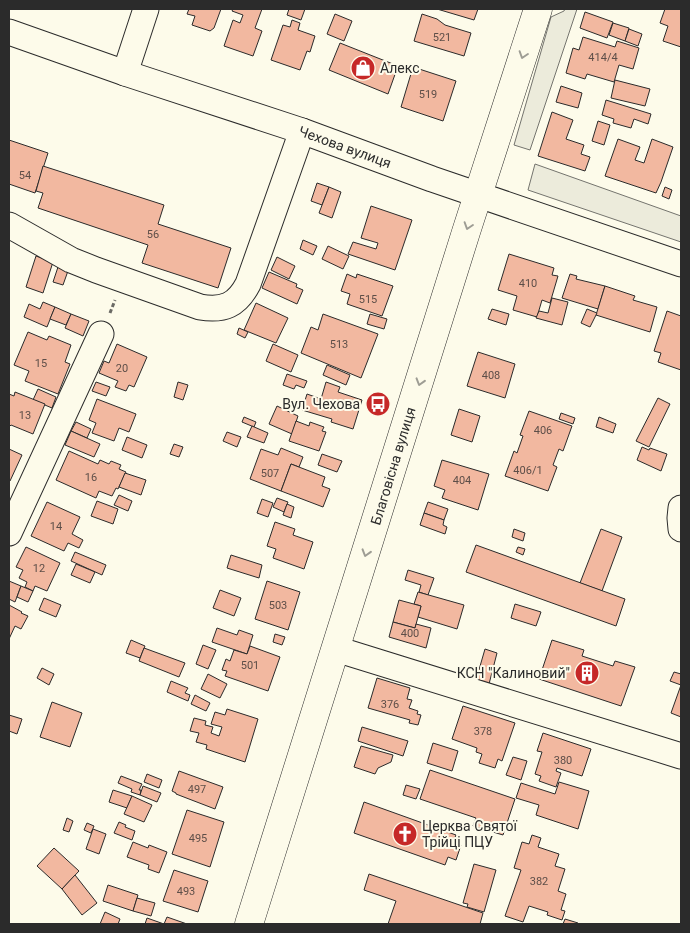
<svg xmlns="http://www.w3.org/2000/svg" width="690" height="933" viewBox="0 0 690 933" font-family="Roboto,sans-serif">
	<rect width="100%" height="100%" fill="#fdfbea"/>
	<g fill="#ecebdb" stroke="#74746e">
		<path d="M565,9H577L530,150L514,145L551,17L564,11Z"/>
		<path d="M535,164L681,216V242L528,190Z"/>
	</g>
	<g fill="#f2b8a0" stroke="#2b2b2b">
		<path d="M189,9H221L214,28L210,31L192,25L195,16L187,14Z"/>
		<path d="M233,9H262L255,28L262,31L253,56L224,46L233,20L240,23L243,15L232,11Z"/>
		<path d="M289,9H305L301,20L287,15Z"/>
		<path d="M437,9H478L474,20Z"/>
		<path d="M665,9H681V47L663,41L668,26L660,23Z"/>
		<path d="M585,12L613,22L607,38L580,28Z"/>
		<path d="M335,14L352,21L344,41L327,34Z"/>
		<path d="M422,14L437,19L445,25L471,33L464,56L414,41Z"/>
		<path d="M292,20L300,23L298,30L315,36L310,52L307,51L300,70L271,60L283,25L290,27Z"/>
		<path d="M613,23L629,28L625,41L609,35Z"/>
		<path d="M629,29L642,34L638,46L625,41Z"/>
		<path d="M583,37L615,47L617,41L639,48L633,69L619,65L614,82L587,74L585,79L566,73L573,48L579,50Z"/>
		<path d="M340,43L398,66L388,94L329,70Z"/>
		<path d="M413,67L456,81L443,121L401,107Z"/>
		<path d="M615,80L650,89L645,106L611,98Z"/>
		<path d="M561,86L582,93L578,108L556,102Z"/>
		<path d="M606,100L651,114L648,124L634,119L631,128L613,123L614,119L602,115Z"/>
		<path d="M552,112L573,120L566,139L584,145L581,154L590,157L585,171L538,156Z"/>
		<path d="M598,121L610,125L604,145L592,141Z"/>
		<path d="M618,139L640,147L635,160L644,163L652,139L673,147L661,182L656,193L605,176Z"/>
		<path d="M9,140L48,153L35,193L9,184Z"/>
		<path d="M43,166L164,205L158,224L231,248L218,288L142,263L148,245L38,208L43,193L36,191Z"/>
		<path d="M317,183L329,187L322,205L311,201Z"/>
		<path d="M329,187L341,192L332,218L319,213Z"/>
		<path d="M665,187L672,190L669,199L662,196Z"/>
		<path d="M371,206L412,220L395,270L348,254L353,242L376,249L378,243L361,238Z"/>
		<path d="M303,240L317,246L313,255L300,249Z"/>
		<path d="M328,246L349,256L343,269L322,259Z"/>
		<path d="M509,254L554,268L552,275L558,276L550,303L542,300L537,317L513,310L517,296L498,290Z"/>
		<path d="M36,256L53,262L43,293L26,287Z"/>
		<path d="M277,257L295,266L289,279L271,270Z"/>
		<path d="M59,264L69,268L63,285L53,282Z"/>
		<path d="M269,272L297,284L296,287L303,290L297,304L262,288Z"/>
		<path d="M347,274L356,278L357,274L393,286L382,316L347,304L350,294L341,291Z"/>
		<path d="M570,274L577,276L576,279L605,286L598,309L562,298Z"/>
		<path d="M605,286L635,296L633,300L657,307L650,332L596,315Z"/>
		<path d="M552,298L568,302L562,325L536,318L539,311L548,313Z"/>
		<path d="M43,302L55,307L47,327L24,317L29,304L40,309Z"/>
		<path d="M256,303L288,318L276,343L244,330Z"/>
		<path d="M55,307L71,314L66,325L50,319Z"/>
		<path d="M492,309L509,314L506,325L488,319Z"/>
		<path d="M587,309L597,313L590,327L581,323Z"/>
		<path d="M667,311L681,316V370L658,362L661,353L654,351Z"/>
		<path d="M71,314L89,321L83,336L65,328Z"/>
		<path d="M323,314L378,334L361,378L301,353L311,327L318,330Z"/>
		<path d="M370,314L387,319L384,329L367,324Z"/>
		<path d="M239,328L248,332L245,338L237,334Z"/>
		<path d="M28,332L47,340L49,336L71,345L65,362L70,364L58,394L25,381L29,371L14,365Z"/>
		<path d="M117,344L147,357L134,387L129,385L126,391L115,387L118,381L99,373L104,361L109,363Z"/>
		<path d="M273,344L298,355L291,372L266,361Z"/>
		<path d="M478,352L515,364L505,398L467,386Z"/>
		<path d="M327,365L350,375L346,385L323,375Z"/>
		<path d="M287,374L307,381L304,388L296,385L294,389L283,385Z"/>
		<path d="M96,382L110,387L106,396L92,391Z"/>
		<path d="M178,382L188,385L183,400L174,397Z"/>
		<path d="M326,382L340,387L338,392L362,400L353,429L331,422L332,419L302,410L307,394L321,399Z"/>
		<path d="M38,389L56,397L52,408L33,400Z"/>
		<path d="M15,392L45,404L33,434L11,425L10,426H9V394L14,396Z"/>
		<path d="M658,398L670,404L649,447L636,441Z"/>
		<path d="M97,399L136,414L129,432L119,428L114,441L92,433L96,423L89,420Z"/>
		<path d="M277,406L298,416L292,434L269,424Z"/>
		<path d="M459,409L480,416L472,442L451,435Z"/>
		<path d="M529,411L572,426L563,451L559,449L553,465L557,467L548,491L505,476L514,451L517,453L523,436L520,435Z"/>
		<path d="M561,413L575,418L573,424L559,419Z"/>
		<path d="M244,417L256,422L254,427L242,422Z"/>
		<path d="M599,417L616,424L613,433L596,427Z"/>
		<path d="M296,421L309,426L310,422L324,427L322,431L326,432L319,451L289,441Z"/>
		<path d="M76,422L91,429L87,438L71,431Z"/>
		<path d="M252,426L268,433L264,443L247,437Z"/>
		<path d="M71,431L100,444L94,457L65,445Z"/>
		<path d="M227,432L241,437L237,447L223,441Z"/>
		<path d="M127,437L147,445L142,458L122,450Z"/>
		<path d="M174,444L183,447L179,457L170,454Z"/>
		<path d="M642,447L649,450L650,448L667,454L661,471L637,460Z"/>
		<path d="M281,448L303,457L299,467L291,464L281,491L250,479L261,449L278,455Z"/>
		<path d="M9,449L22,455L10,481H9Z"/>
		<path d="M69,451L98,464L100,460L109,464L111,461L121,465L119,469L126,472L118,489L116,488L112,496L99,491L96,498L56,480Z"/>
		<path d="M322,454L342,461L337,472L318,465Z"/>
		<path d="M442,460L489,474L478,510L442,498L445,490L434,486Z"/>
		<path d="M291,464L325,477L322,486L330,489L323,507L281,491Z"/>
		<path d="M125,473L146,480L141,495L119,487Z"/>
		<path d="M119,495L132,501L128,511L114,505Z"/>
		<path d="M277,498L288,502L284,512L273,507Z"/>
		<path d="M262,499L273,503L268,517L257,513Z"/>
		<path d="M97,501L118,509L113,524L91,516Z"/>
		<path d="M47,502L80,517L72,534L83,540L79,548L68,543L64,551L31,536Z"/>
		<path d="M428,502L448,509L444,520L424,513Z"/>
		<path d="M287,504L294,507L291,518L283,515Z"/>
		<path d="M424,513L444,520L443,525L447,527L445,534L420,525Z"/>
		<path d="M275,522L295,529L293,535L313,542L304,569L273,558L276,549L267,546Z"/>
		<path d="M514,529L525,533L523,541L512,537Z"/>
		<path d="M601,529L622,537L602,591L580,583Z"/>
		<path d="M476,545L625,599L616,626L466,572Z"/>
		<path d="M26,547L60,563L47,591L35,586L33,591L25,587L27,582L19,578L23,570L16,567Z"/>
		<path d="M518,547L525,549L523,555L516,552Z"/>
		<path d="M75,552L106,565L102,575L71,561Z"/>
		<path d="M231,555L262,565L259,578L227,568Z"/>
		<path d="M76,564L95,572L90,583L71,575Z"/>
		<path d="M408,570L434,578L428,595L419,592L421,585L405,580Z"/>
		<path d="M9,581L21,586L15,602L9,599Z"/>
		<path d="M267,581L300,592L288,630L255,619Z"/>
		<path d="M21,586L33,591L28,602L17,597Z"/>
		<path d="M220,590L241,598L234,616L213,608Z"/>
		<path d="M418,592L464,605L457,629L418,617L421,606L414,604Z"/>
		<path d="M44,598L61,605L56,617L39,610Z"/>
		<path d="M399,600L421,606L415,628L393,622Z"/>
		<path d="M515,604L541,612L536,626L511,618Z"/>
		<path d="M9,605L22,612L21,613L28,616L21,629L15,626L9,639Z"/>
		<path d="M393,622L415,628L416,624L431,628L426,648L389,637Z"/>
		<path d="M217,628L237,635L239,630L253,635L247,654L212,642Z"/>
		<path d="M275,634L285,637L282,645L273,642Z"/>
		<path d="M131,640L145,646L140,658L126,653Z"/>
		<path d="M552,640L584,650L582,656L613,666L615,661L635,667L621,706L539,679Z"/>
		<path d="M203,645L216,650L208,669L196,664Z"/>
		<path d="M250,646L280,657L268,691L225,676L227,671L222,670L226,659L230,661L234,650L247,654Z"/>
		<path d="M144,648L185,663L179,677L139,661Z"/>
		<path d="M485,649L497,653L489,684L476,680Z"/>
		<path d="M42,668L54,674L49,685L37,678Z"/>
		<path d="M674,672L681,674V717L671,713L681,685L670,681Z"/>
		<path d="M208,674L227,684L220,698L201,689Z"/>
		<path d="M377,678L410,688L407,699L412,700L409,708L418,711L417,714L421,715L418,725L409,723L410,720L368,708Z"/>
		<path d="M171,681L188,688L185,693L190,695L188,701L167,692Z"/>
		<path d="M195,695L210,703L206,711L191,704Z"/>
		<path d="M52,702L82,713L70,747L40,737Z"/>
		<path d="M463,706L515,723L502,761L498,759L495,768L479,763L482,754L476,752L477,748L452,739Z"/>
		<path d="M227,709L258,719L245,762L206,749L207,745L196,742L199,733L190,731L194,718L206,721L205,725L213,727L211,733L219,736L222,727L211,724L215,712L225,715Z"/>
		<path d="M9,715L22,719L17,734L9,731Z"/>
		<path d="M362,727L408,741L403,756L358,741Z"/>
		<path d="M543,733L591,749L582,776L557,768L556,771L561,773L556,787L539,781L541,776L535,774L542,752L537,751Z"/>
		<path d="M433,743L458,751L452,771L427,763Z"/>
		<path d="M361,746L393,755L391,762L378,768L375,774L354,767Z"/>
		<path d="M513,757L527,761L521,780L506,775Z"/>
		<path d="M430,770L515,799L503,835L473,826L476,818L420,799Z"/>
		<path d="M179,771L223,787L215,809L176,794V793L172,791Z"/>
		<path d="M147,774L162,780L159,788L144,782Z"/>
		<path d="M121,776L142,784L139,790H141L140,795L131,792L132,789L118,783Z"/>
		<path d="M559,782L589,791L578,829L536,815L539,805L516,798L521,783L555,794Z"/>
		<path d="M406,785L420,789L416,799L403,795Z"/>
		<path d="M143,786L161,793L157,802L140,795Z"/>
		<path d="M113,790L132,796L127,808L109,802Z"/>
		<path d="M132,796L152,805L144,822L124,814Z"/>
		<path d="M364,802L456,835L453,842L461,845L456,860L448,857L445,865L354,833Z"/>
		<path d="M187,810L224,822L210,867L172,854Z"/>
		<path d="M67,818L73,821L69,832L63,830Z"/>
		<path d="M119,822L126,825L125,827L135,831L132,840L114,833Z"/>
		<path d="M87,823L94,826L91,833L84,830Z"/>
		<path d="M93,829L106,834L99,854L86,849Z"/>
		<path d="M532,835L541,838L538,847L559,854L555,866L565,869L558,891L566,894L561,910L565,911L562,920L547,915L548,912L529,906L523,922L505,916L521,870L514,868L522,842L529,844Z"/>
		<path d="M133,842L148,848L149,845L167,852L159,873L148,869L149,865L127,857Z"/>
		<path d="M54,848L79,871L62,889L37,866Z"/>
		<path d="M474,864L496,870L484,912L467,907L468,904L463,903Z"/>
		<path d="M174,870L208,881L198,912L163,901Z"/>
		<path d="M369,874L483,913L480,924H388L396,901L364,890Z"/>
		<path d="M75,875L97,903L82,915L62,889Z"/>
		<path d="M108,885L138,895L133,911L103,901Z"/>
		<path d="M137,898L155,903L151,916L133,911Z"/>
		<path d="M105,912L120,919L118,924H100Z"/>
		<path d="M167,917L187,924H145L147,918L164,924Z"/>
		<path d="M565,919L578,923V924H563Z"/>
	</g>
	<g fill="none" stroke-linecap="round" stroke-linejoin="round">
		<defs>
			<g id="minor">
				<path d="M9,32L125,73L302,131L432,179L681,264"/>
				<path d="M125,73L146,9"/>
				<path d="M9,225L71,260L96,270L200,307C224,311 237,305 248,284L302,131"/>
				<path d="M681,508L680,518L681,529"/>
				<path d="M9,533L101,334"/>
				<path d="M336,649L681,756"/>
			</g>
			<path id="major" d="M249,924L466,232L538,9"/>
		</defs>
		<use href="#minor" stroke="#2b2b2b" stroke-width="27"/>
		<use href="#major" stroke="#2b2b2b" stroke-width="29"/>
		<path stroke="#6a6964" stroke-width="3" stroke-dasharray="4 2.5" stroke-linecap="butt" d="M110,313L115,300"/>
		<use href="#minor" stroke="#fdfbea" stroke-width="25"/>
		<use href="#major" stroke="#fdfbea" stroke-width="28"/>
	</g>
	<defs><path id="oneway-chevron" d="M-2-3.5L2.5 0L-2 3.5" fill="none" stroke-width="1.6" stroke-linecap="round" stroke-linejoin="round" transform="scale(1.25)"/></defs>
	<g stroke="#9e9d94">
		<use href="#oneway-chevron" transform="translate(523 55) rotate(108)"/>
		<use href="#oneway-chevron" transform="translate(468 226) rotate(108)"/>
		<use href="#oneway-chevron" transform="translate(420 382) rotate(107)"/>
		<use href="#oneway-chevron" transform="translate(366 553) rotate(107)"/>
	</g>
	<defs>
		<symbol id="shop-disc" viewBox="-11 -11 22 22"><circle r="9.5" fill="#c62828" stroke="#fdfbea"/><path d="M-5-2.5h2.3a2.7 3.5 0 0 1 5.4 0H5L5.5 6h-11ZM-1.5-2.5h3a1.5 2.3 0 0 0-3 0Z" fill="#fff"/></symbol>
		<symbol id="bus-disc" viewBox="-11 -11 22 22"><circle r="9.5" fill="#c62828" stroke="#fdfbea"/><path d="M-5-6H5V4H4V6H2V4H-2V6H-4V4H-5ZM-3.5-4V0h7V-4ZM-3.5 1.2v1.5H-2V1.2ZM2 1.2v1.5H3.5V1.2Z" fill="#fff"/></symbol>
		<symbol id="building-disc" viewBox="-11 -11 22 22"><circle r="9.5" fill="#c62828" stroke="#fdfbea"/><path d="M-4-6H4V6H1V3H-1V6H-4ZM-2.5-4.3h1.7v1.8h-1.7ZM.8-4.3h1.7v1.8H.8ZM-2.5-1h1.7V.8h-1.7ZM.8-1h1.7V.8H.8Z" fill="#fff"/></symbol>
		<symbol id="church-disc" viewBox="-11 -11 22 22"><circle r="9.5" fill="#c62828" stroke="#fdfbea"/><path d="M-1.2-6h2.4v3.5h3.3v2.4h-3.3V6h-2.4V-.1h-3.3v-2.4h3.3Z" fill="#fff"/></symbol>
	</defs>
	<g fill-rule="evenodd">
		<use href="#shop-disc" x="349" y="54" width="28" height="28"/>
		<use href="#bus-disc" x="364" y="390" width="28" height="28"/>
		<use href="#building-disc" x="573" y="659" width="28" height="28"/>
		<use href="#church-disc" x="391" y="820" width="28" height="28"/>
	</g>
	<g text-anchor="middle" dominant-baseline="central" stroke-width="4" stroke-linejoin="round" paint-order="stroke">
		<g font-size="11" fill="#5d4e48">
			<text x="442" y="37">521</text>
			<text x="603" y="57">414/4</text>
			<text x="428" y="94">519</text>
			<text x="25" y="175">54</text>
			<text x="153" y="234">56</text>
			<text x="528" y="283">410</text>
			<text x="368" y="299">515</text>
			<text x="339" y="344">513</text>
			<text x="41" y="363">15</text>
			<text x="122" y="368">20</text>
			<text x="491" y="375">408</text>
			<text x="25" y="415">13</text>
			<text x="543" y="430">406</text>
			<text x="528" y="470">406/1</text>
			<text x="270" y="473">507</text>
			<text x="91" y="477">16</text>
			<text x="462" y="480">404</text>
			<text x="56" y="526">14</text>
			<text x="39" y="568">12</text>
			<text x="278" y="605">503</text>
			<text x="410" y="633">400</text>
			<text x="250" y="665">501</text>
			<text x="390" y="704">376</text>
			<text x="483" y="731">378</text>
			<text x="563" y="760">380</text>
			<text x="197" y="789">497</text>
			<text x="198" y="838">495</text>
			<text x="539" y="881">382</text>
			<text x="186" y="891">493</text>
		</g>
		<g font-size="14" fill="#2b2b2b" stroke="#fdfbea" text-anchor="start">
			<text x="380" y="68">Алекс</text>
			<text x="360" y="404" text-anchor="end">Вул. Чехова</text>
			<text x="570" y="673" text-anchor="end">КСН "Калиновий"</text>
			<text x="422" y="826">Церква Святої<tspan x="422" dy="16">Трійці ПЦУ</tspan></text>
		</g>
		<g font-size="14" fill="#2b2b2b" stroke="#fdfbea">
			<text transform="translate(345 147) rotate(20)">Чехова вулиця</text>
			<text transform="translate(393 466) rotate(-73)">Благовісна вулиця</text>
		</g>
	</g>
	<rect width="690" height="933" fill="none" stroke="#2b2b2b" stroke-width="20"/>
</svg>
